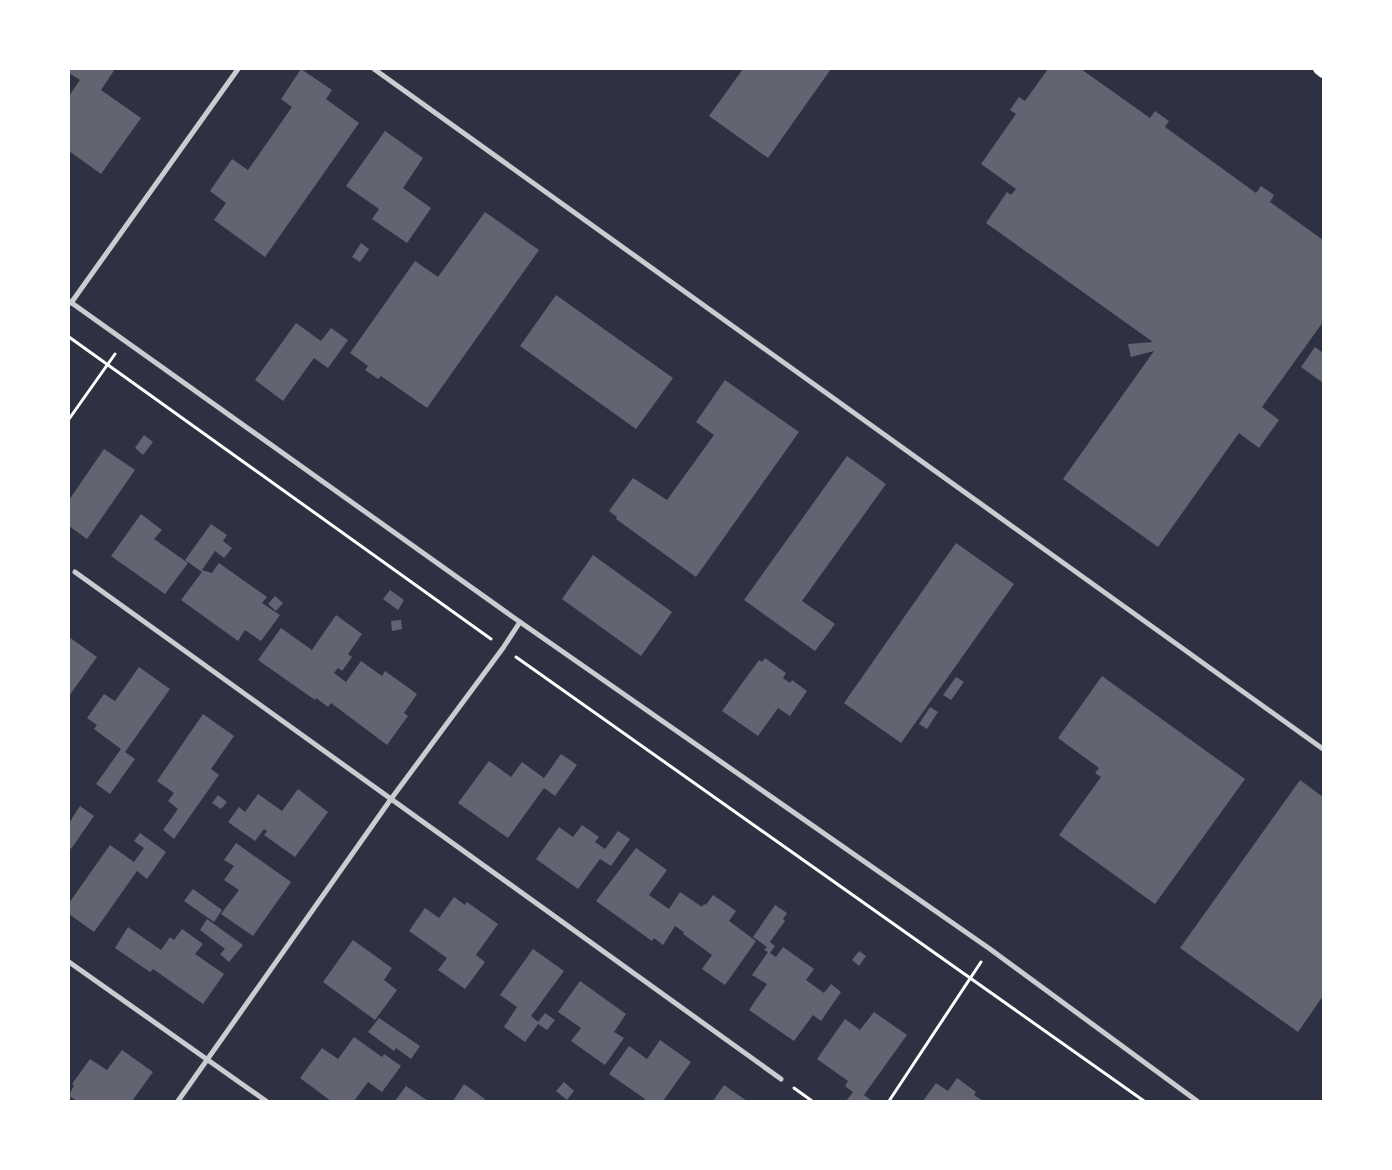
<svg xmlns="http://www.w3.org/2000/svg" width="1392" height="1170" viewBox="0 0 1392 1170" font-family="'Roboto Condensed',sans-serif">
	<rect width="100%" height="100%" fill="#2d3142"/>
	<g fill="#626471">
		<path d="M69,69H115L101,90L141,118L101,174L69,151V96L80,80L69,73Z"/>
		<path d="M301,69L332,90L326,99L359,123L265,257L214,220L226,203L210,191L232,159L248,170L292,107L281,99Z"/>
		<path d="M743,69H831L768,158L709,116Z"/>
		<path d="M1048,69H1081L1150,118L1155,111L1169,121L1165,127L1256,193L1261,186L1274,195L1270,202L1323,240V322L1262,407L1279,420L1259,448L1239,433L1158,547L1063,479L1154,351L1131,357L1128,344L1153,342L986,223L1007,192L1011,195L1016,189L981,164L1016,114L1010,110L1019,97L1025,101Z"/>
		<path d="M385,131L423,158L403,188L431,208L407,243L372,219L379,209L346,186Z"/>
		<path d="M485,212L539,250L427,408L381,376L378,379L365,370L368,366L350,353L415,261L438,277Z"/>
		<path d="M361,243L369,249L360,262L352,257Z"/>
		<path d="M556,295L673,378L636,429L520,346Z"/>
		<path d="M296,323L321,341L331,328L348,340L328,368L314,358L283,401L255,380Z"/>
		<path d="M1315,347L1323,353V383L1301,367Z"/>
		<path d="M725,380L799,432L696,577L616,519L617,517L609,511L633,478L667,500L714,435L696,422Z"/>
		<path d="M144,435L153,442L143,455L135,448Z"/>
		<path d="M104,449L135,470L87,539L69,526V500Z"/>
		<path d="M847,456L886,484L802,601L835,624L815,651L744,600Z"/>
		<path d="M141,514L162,530L154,539L188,563L165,594L111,556Z"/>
		<path d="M211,524L227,535L223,541L232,548L224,558L215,551L202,570L212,573L219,563L267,597L262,603L280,615L261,641L245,630L238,641L181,600L202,572L185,560Z"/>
		<path d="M956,543L1014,584L901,743L844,703Z"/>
		<path d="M593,555L672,612L641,656L562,599Z"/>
		<path d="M390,590L404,600L398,610L383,599Z"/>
		<path d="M275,596L283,603L276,611L268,604Z"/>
		<path d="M336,615L362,634L348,654L352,657L342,671L338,668L334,673L346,682L361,661L382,676L385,671L417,694L404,713L408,716L387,745L331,703L328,707L316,698L315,700L258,660L281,628L312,650Z"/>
		<path d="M401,620L402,629L392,631L391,621Z"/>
		<path d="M69,637L97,657L69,696Z"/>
		<path d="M765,658L786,673L783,678L790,683L792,680L807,691L790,716L778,708L758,736L722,711L759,660L762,662Z"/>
		<path d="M139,667L170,689L125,752L135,759L110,794L96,784L121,749L94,729L97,725L87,718L104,694L115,701Z"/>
		<path d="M1102,676L1245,779L1155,904L1059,835L1101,777L1095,773L1099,768L1058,738Z"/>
		<path d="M956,677L964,682L951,700L943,695Z"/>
		<path d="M930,707L938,712L927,729L919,724Z"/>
		<path d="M203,714L234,736L211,769L219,775L174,839L163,830L178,809L168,801L174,793L157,781Z"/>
		<path d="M561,754L577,765L555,796L544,788L508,838L458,803L489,761L511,777L522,762L544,778Z"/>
		<path d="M1300,780L1323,797V996L1298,1032L1180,948Z"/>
		<path d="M298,789L328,812L295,857L264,835L267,831L264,829L255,841L228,822L239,807L245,812L258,794L282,811Z"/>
		<path d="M218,795L227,802L221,809L212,803Z"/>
		<path d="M80,806L94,816L71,849L69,847V823Z"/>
		<path d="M582,825L599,837L595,842L605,849L618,831L630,839L611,866L600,859L578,889L536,859L559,827L573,837Z"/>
		<path d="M140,833L166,852L147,879L137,871L94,932L69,914V903L110,845L134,862L144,848L134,841Z"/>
		<path d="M236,843L291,882L253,936L221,914L239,890L224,880L234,866L224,860Z"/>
		<path d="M636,848L667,870L649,895L669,909L680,892L702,907L704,904L706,905L713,895L736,911L729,921L756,941L725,985L702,969L712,955L683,934L684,932L675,926L663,945L654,938L652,941L596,901Z"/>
		<path d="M193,889L222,910L214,922L184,901Z"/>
		<path d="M454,897L465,905L467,902L498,924L476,955L485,962L465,989L438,970L447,958L409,931L425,908L439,918Z"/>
		<path d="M775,905L787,913L783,919L785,921L770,942L775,946L770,953L776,957L783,947L814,969L806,980L824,993L831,984L841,992L821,1021L813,1015L794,1041L749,1010L767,984L752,975L768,952L764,950L767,947L753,937Z"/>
		<path d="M207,919L243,945L229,962L220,954L225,949L200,930Z"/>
		<path d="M128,927L161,950L170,937L174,940L182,929L203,944L195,954L224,974L203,1004L153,969L150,972L115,948Z"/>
		<path d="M353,940L392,968L384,980L397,990L375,1020L323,982Z"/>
		<path d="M533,949L564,971L531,1016L538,1022L545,1013L555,1020L547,1030L538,1024L525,1042L504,1027L517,1007L500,995Z"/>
		<path d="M859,951L866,956L859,966L852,960Z"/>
		<path d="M580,981L626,1014L614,1032L624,1038L605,1065L571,1041L581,1028L558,1012Z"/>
		<path d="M874,1012L907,1035L864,1095L871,1100L870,1101H846L853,1092L845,1086L848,1081L817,1059L845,1019L860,1030Z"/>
		<path d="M379,1018L420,1046L411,1059L396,1048L394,1051L368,1032Z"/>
		<path d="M354,1037L382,1057L384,1054L401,1066L382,1092L368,1082L354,1101H331L300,1078L322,1048L338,1059Z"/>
		<path d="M660,1040L691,1062L663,1101H643L645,1099L609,1074L629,1046L647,1059Z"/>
		<path d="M122,1050L153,1072L132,1101H77L69,1096L74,1085L72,1084L90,1059L107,1070Z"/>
		<path d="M957,1078L976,1092L974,1095L983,1101H923L936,1083L948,1091Z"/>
		<path d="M564,1082L574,1091L567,1100L556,1091Z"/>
		<path d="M464,1084L485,1099L483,1101H453Z"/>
		<path d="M724,1085L747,1101H713Z"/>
		<path d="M406,1086L428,1101H395Z"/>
	</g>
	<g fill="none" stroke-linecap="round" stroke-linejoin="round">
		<g stroke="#fff" stroke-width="3">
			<path d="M69,337L491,639"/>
			<path d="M69,419L115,354"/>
			<path d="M516,657L1144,1101"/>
			<path d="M794,1088L812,1101"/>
			<path d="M889,1101L981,962"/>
		</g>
		<g stroke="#caccd0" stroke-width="5">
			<path d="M374,69L1323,749"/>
			<path d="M69,301L520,622L990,949L1197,1101"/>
			<path d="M71,303L238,69"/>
			<path d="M75,572L781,1079"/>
			<path d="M69,962L266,1101"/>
			<path d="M178,1101L391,799L503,648L520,622"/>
		</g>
		<path stroke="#fff" stroke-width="10" d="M1318,69L1323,73"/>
	</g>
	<rect width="1392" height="1170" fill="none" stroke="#ffffff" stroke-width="140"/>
</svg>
